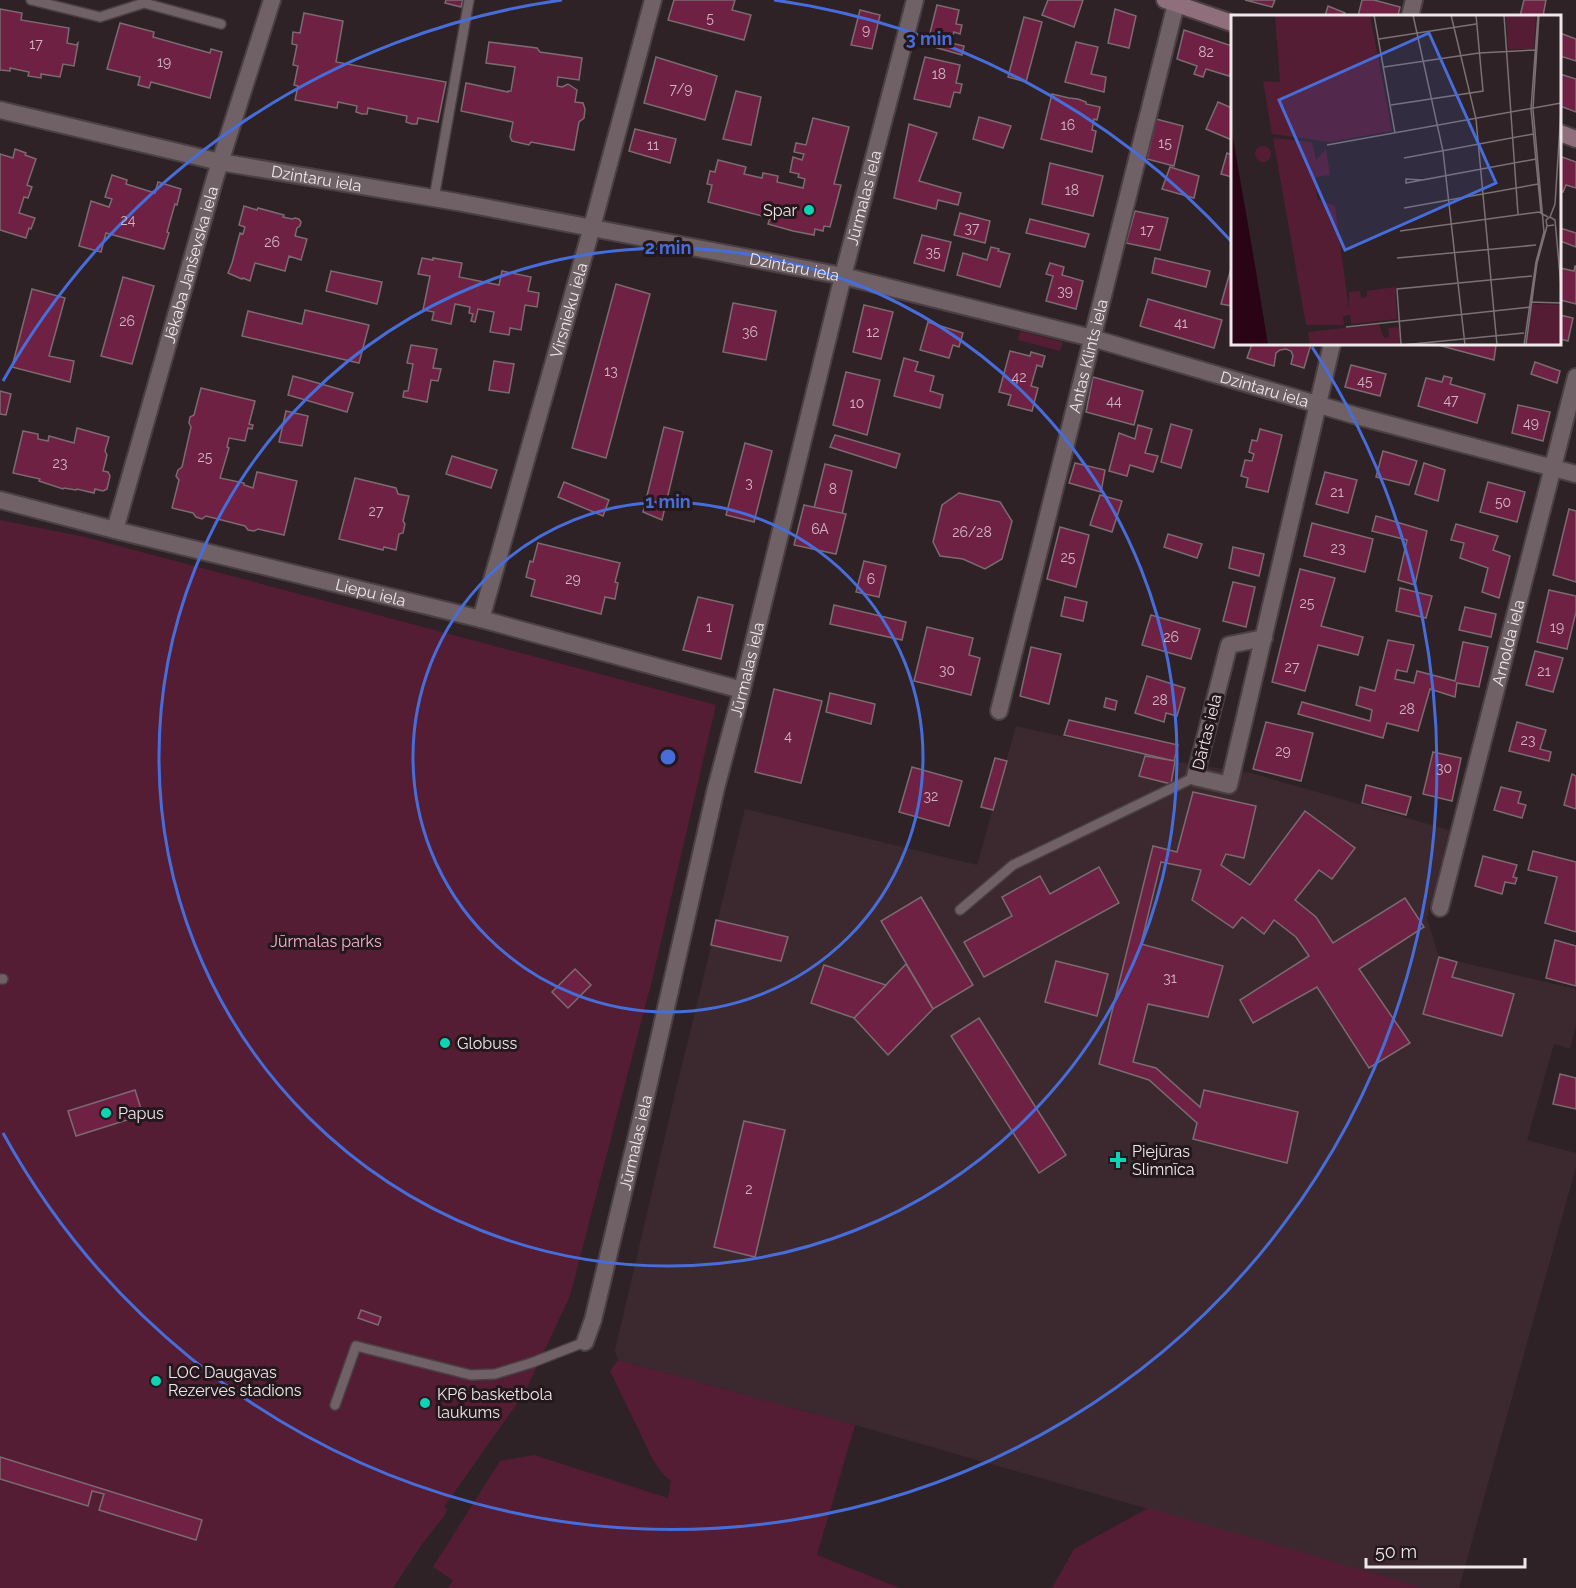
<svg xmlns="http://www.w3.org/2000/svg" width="1576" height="1588" viewBox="0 0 1576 1588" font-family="Raleway,sans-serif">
	<rect width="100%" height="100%" fill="#2e2226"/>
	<path fill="#3b292f" d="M1016,726L1177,762L1251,773L1449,830L1427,918L1439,957L1576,989V1025L1570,1049L1554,1044L1527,1140L1576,1153V1167L1459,1588H1424L855,1425L618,1360L615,1350L676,1089L745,809L977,865Z"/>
	<g fill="#541d34">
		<path d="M1020,331L1063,342L1060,351L1018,340Z"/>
		<path d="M0,520L85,537L716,705L652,980L570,1296L525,1392L444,1507L447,1508L445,1515L422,1544L393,1588H0Z"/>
		<path d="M618,1360L855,1425L817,1555L900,1588H448L453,1580L433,1567L500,1461L534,1455L668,1498L671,1481L664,1475L654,1462L610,1371Z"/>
		<path d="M1148,1508L1424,1588H1052L1074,1549Z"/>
	</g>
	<g fill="#6f2144" stroke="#7a6b70" stroke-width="1.5">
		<path d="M446,0H463L461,7L445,3Z"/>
		<path d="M674,0H735L732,10L751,15L744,40L668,20Z"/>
		<path d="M1048,0H1083L1074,27L1042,15Z"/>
		<path d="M1245,0H1275L1272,7Z"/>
		<path d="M1362,0H1374L1400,7L1398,16H1358Z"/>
		<path d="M1524,0H1546L1543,16H1520Z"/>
		<path d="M937,5L959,10L956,24L962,25L960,34L954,32L951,43L964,46L962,55L927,45Z"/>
		<path d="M1328,6L1345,13L1344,16H1325Z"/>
		<path d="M0,9L22,13L21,20L69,28L67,43L76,45L78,43L74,66L63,64L60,77L41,74V78L28,76L29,72L10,68V71L0,70Z"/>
		<path d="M1115,9L1136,16L1129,48L1108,43Z"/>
		<path d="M860,10L880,15L872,49L851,45Z"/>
		<path d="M304,13L343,21L336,62L446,82L438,122L418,118L417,124H412L406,122L407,116L368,108L367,114H362L356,112L357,106L338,102L337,108L295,100L298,86L294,85L298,66L293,65L297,45L292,44L293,32L300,33Z"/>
		<path d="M1024,17L1042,22L1026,82L1008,77Z"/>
		<path d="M120,23L154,32L153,37L210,53L211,49L222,52L210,98L151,82L149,88L138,85L140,77L107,69Z"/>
		<path d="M1184,30L1232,46V75L1230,74L1229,76L1206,69L1203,77L1194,74L1197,66L1177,59Z"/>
		<path d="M1560,33L1576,39V61L1560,56Z"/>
		<path d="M489,42L537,48L540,52L582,58L579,80L558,77L557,86L562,87L568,84L577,90L575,102L583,103L585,109L584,118L579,122L574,150L531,142L529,145L512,141L510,137L513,122L461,111L466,83L508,92V91H511L515,67L486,63Z"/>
		<path d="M1076,42L1098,47L1091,74L1106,77L1104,92L1065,82Z"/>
		<path d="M656,57L717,76L705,120L644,103Z"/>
		<path d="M925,57L960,65L956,83L962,84L960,93L954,92L950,107L914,99Z"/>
		<path d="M1560,74L1576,79V112L1560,106Z"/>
		<path d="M736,91L761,97L751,145L723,139Z"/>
		<path d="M1052,94L1069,98L1078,99L1086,102V104L1100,107L1097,120L1094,119L1092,130L1096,131L1092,152L1041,139Z"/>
		<path d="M1218,102L1232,108V140L1206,129Z"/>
		<path d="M979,117L1011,126L1003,148L973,139Z"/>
		<path d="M813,118L849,127L834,184L841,185L830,227L824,226L823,231L815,229L814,235L793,231L768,224L770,218L708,202L712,185L707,184L710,171L715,172L718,160L746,167L744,174L762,178L763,173L778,176L777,182L803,188L805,179L798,177L799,174L790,172L793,157L802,160L804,154L794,152L796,143L806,145Z"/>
		<path d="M1156,119L1183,126L1174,166L1147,159Z"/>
		<path d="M909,124L937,133L919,181L961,193L958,205L938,200L936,209L894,198Z"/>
		<path d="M635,129L676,139L670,163L629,151Z"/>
		<path d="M15,149L26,153L25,155L36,159L27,185L32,187L28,198L24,197L19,213L35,218L31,229L29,228L26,238L0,230V154L13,158Z"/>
		<path d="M1227,153L1232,155V177L1221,174Z"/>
		<path d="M1562,157L1576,162V188L1566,185L1563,192L1560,191V164Z"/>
		<path d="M1050,163L1103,176L1093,216L1042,204Z"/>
		<path d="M1170,167L1199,176L1194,198L1162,189Z"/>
		<path d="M112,175L127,180L126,184L155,193L158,182L181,189L177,205L175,204L167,232L169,233L164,249L106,233L101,252L79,246L91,201L109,207L112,199L105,197Z"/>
		<path d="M244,206L257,210L258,208L284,215L283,217L292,219L295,218L299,219L301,222L300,226L297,228L295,236L307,239L301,260L289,256L285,271L255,263L250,281L243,278L242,279L228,273L232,263L240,233L243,234L245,227L239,225Z"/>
		<path d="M1135,211L1168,218L1160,250L1126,243Z"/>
		<path d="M960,213L990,221L985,243L954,235Z"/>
		<path d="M1030,219L1089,234L1085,247L1026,233Z"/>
		<path d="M1560,228L1576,233V247L1560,241Z"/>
		<path d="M922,235L951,242L944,271L914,263Z"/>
		<path d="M991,247L999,249L998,251L1010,254L1000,287L957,275L963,253L987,260Z"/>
		<path d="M422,258L433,260V258L462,263L459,277L499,285L502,271L531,277L528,291L539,293L537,307L525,305L521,330L510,328L509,335L490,332L494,312L478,309L475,322L471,321L473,314L469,313L470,307L455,304L451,324L432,320L434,312L423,310L430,276L418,274Z"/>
		<path d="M1155,258L1210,271L1206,287L1152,273Z"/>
		<path d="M1050,263L1064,267L1062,275L1083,281L1076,309L1046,301L1053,276L1046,274Z"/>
		<path d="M1232,265V306L1221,304Z"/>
		<path d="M1575,266H1576V304L1560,300V268L1574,271Z"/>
		<path d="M331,271L382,282L377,304L326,291Z"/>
		<path d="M123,277L154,286L132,364L101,356Z"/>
		<path d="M616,284L650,294L606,458L572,448Z"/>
		<path d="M32,289L65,298L49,356L74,361L70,382L12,367Z"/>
		<path d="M1148,299L1222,320L1214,348L1140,326Z"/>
		<path d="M733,303L776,311L766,360L723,352Z"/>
		<path d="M864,305L893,312L881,359L853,352Z"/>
		<path d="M305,310L369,325L359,363L242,336L248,311L302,324Z"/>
		<path d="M1560,315L1573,318L1568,341L1560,339Z"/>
		<path d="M928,322L963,333L959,347L953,345L949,358L920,350Z"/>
		<path d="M1252,344H1311L1304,368L1291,364L1293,356L1291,351L1286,349L1280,350L1276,353L1274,366L1247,358Z"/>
		<path d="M1434,344H1492L1496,345L1494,360Z"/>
		<path d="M411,345L437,349L433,368L441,369L438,381L431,380L427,402L403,397L404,391H408L413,364L407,363Z"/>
		<path d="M1010,351L1030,356L1031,352L1045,356L1042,367L1037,365L1031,386L1038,388L1032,411L1008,405L1011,395L999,392Z"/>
		<path d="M904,358L918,362L915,371L934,376L930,391L943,395L940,408L894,396Z"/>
		<path d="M494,361L514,364L509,393L489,390Z"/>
		<path d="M1535,362L1560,371L1557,383L1531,374Z"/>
		<path d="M1351,365L1386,374L1380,396L1345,387Z"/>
		<path d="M846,372L880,380L867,435L833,425Z"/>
		<path d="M293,376L353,393L347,412L288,395Z"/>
		<path d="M1444,376L1452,378L1450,384L1485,394L1477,423L1418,406L1426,378L1442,382Z"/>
		<path d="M1093,377L1143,391L1134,425L1086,412Z"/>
		<path d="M201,388L255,401L249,424L253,425L252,429L248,428L245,441L229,438L227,447L229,448L220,478L244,483V485L253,488L257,472L297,481L284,535L258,529L254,531L248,530L245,526L206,516L202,519L196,517L193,513L172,508L179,480L176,476L178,470L182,467L191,427L189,423L190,417L194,415Z"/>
		<path d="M0,391L11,394L6,415L0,414Z"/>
		<path d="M1518,405L1550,412L1543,441L1512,433Z"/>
		<path d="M286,411L308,416L302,446L279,442Z"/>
		<path d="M1171,424L1192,430L1181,468L1161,462Z"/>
		<path d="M1138,425L1152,429L1145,453L1158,456L1153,472L1130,465L1127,476L1109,471L1119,433L1135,439Z"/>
		<path d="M664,427L683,432L662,520L643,512Z"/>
		<path d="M77,428L109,437L105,451L107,455L103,471L108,472L110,476L107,489L103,491L95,489L94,493L77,489L76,490L64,488L63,489L39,481L40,479L13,473L23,431L38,434V439L48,441L49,436L74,443Z"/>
		<path d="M1260,429L1282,435L1268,492L1246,487L1248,478L1241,476L1245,460L1252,461L1254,454L1249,452L1252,440L1257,441Z"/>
		<path d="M835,435L900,454L896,468L830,447Z"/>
		<path d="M745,443L772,451L754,522L726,515Z"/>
		<path d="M1383,451L1417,461L1409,485L1376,477Z"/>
		<path d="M452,456L497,470L491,488L446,474Z"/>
		<path d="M1075,463L1105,470L1101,492L1069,483Z"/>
		<path d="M1424,463L1445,470L1438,501L1415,494Z"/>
		<path d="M825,464L852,471L842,514L814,508Z"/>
		<path d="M1325,472L1357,480L1348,513L1316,504Z"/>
		<path d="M355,478L396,488L398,494L409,496L403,521L405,524L403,533L399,534L396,550L384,547L383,550L339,539Z"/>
		<path d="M564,482L609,500L603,516L558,497Z"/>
		<path d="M1488,482L1525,492L1517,522L1480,512Z"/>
		<path d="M959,493L1000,502L1012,521L1002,559L985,569L963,559L940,556L933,542L942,505Z"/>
		<path d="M1100,495L1122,501L1112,532L1090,525Z"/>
		<path d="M804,505L846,514L836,554L794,545Z"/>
		<path d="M1569,509L1576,511V582L1553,575Z"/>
		<path d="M1376,516L1427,531L1415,585L1398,580L1407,540L1372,531Z"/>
		<path d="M1312,523L1373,539L1365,572L1304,556Z"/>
		<path d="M1456,524L1498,536L1493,550L1510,556L1499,598L1482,592L1488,568L1460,558L1464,543L1451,540Z"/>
		<path d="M1060,527L1089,535L1076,587L1047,579Z"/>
		<path d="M1168,534L1202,544L1197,558L1164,547Z"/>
		<path d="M538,543L620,563L615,582L618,583L615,599L605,597L601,614L531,596L535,580L526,577L530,561L533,562Z"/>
		<path d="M1233,547L1264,554L1259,576L1229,568Z"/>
		<path d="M864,561L886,566L879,597L856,592Z"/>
		<path d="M1300,569L1335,578L1321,626L1363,637L1358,655L1318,645L1305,691L1272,682Z"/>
		<path d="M1233,582L1255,587L1246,627L1223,621Z"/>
		<path d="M1400,588L1432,596L1426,618L1396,611Z"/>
		<path d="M1549,590L1576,596V612L1567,649L1537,642Z"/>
		<path d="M698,597L733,605L721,659L683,650Z"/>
		<path d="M1065,597L1087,602L1083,621L1061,616Z"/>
		<path d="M834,605L906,622L902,640L830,624Z"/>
		<path d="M1465,607L1496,614L1491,637L1459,630Z"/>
		<path d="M1151,615L1200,629L1191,659L1142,645Z"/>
		<path d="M927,627L973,638L969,655L980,658L971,695L914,681Z"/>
		<path d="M1388,640L1414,645L1407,672L1397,670L1395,679L1414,683L1417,671L1455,681L1463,642L1488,647L1479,687L1457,683L1455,697L1430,689L1418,731L1387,723L1383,738L1298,714L1302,702L1370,721L1372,710L1356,705L1360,687L1375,691Z"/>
		<path d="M1031,647L1061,654L1049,704L1020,696Z"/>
		<path d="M1535,651L1563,658L1553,692L1526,685Z"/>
		<path d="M1147,676L1185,688L1177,716L1166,713L1164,722L1135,713Z"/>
		<path d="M774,689L822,701L801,783L755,772Z"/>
		<path d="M830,693L875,704L871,724L826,712Z"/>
		<path d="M1106,698L1117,701L1115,710L1104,707Z"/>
		<path d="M1069,720L1178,745L1174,761L1064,735Z"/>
		<path d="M1266,722L1313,733L1301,781L1253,769Z"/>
		<path d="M1517,722L1546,730L1540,749L1551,752L1549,761L1509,751Z"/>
		<path d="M1433,752L1461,758L1452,801L1423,794Z"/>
		<path d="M1145,756L1175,761L1171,784L1139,776Z"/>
		<path d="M995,758L1007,761L993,810L981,807Z"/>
		<path d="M912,767L962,781L949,826L899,812Z"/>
		<path d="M1572,774L1576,776V809L1564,805Z"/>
		<path d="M1366,785L1411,797L1406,815L1362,803Z"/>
		<path d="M1501,787L1521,792L1518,803L1526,805L1522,818L1494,810Z"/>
		<path d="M1193,792L1256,806L1244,858L1226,854L1221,865L1250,885L1305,811L1355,848L1332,879L1319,870L1295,900L1316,917L1333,943L1405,898L1424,927L1359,969L1410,1043L1369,1068L1317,987L1253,1023L1240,1000L1309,956L1296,937L1274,920L1264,934L1242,917L1233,928L1192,900L1201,870L1161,862L1141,944L1223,966L1208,1017L1148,1004L1133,1062L1156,1068L1200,1107L1204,1090L1298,1112L1287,1163L1193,1139L1197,1123L1149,1080L1099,1064L1153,846L1177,852Z"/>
		<path d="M1533,851L1576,862V932L1545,923L1557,877L1528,870Z"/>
		<path d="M1483,856L1517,865L1513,877L1517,878L1515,884L1505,882L1502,894L1475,886Z"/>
		<path d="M1099,867L1119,903L984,977L964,942L1012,916L1002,897L1040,876L1050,894Z"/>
		<path d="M921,897L973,985L933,1009L881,921Z"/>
		<path d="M716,920L788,937L781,961L711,945Z"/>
		<path d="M1555,940L1576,946V986L1546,978Z"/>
		<path d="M1439,957L1457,962L1452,977L1514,994L1502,1036L1423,1014Z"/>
		<path d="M1056,961L1108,974L1097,1016L1045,1002Z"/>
		<path d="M906,964L933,1009L888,1055L854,1018Z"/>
		<path d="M824,965L886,985L854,1018L811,1003Z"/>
		<path d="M575,969L591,985L568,1008L552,992Z"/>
		<path d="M979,1018L1066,1155L1039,1173L951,1036Z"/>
		<path d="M1560,1074L1576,1078V1109L1553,1104Z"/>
		<path d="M135,1090L143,1115L76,1136L68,1111Z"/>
		<path d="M744,1121L785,1130L755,1257L714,1247Z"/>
		<path d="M361,1310L381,1317L378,1325L358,1318Z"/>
		<path d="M0,1457L202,1520L196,1540L99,1510L104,1494L92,1491L88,1506L0,1479Z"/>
	</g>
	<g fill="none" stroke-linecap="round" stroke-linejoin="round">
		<defs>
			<g id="service">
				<path d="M31,0L100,17L144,3L221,24"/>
				<path d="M434,198L469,0"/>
				<path d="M960,910L1013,865L1195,777"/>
				<path d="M0,979H3"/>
				<path d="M335,1405L356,1346L471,1375L495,1374L531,1363L585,1342"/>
			</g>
			<g id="minor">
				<path d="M1410,16L1414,0"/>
				<path id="s1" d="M0,110L220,162L457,202L843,276L1092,338L1357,416L1576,474"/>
				<path id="s2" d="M0,500L115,530L481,619L742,690"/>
				<path id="s3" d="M115,530L215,178L272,0"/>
				<path id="s4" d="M481,619L592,227L653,0"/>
				<path d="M1264,638L1229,645L1195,777L1229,785C1264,638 1297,491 1332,344"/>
				<path id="s5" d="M999,711L1177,0"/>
				<path id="s6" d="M1440,908L1576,377"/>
				<path id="s7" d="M585,1342L593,1320L639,1127L716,788L742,690L843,276L915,0"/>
			</g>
			<g id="secondary">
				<path d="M1165,0L1232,23"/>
				<path d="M1560,133L1576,139"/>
			</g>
		</defs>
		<use href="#service" stroke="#4a4043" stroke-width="12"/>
		<use href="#minor" stroke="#4a4043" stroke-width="20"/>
		<use href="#secondary" stroke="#4a4043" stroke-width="20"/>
		<use href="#service" stroke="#6f6166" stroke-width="9"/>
		<use href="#minor" stroke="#6f6166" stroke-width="16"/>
		<use href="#secondary" stroke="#8f6f7b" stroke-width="16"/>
	</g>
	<g fill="none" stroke="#476ddb" stroke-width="3">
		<circle cx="668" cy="757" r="255"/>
		<circle cx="668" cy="757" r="509"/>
		<path d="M3 381A764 764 0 0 1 562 0M774 0A764 764 0 0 1 1231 241M1312 347A764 764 0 1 1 3 1133"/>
	</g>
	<g fill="#0cd5b5" stroke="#24181c" stroke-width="2">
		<circle cx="809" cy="210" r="6"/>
		<circle cx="445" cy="1043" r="6"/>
		<circle cx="106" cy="1113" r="6"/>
		<path d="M1115 1151h6v6h6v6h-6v6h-6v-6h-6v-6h6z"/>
		<circle cx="156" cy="1381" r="6"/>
		<circle cx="425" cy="1403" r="6"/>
	</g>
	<g text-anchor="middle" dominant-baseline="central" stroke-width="6" stroke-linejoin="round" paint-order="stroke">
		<g font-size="14" fill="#cfb6c0">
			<text x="710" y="18">5</text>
			<text x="866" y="30">9</text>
			<text x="36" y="44">17</text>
			<text x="1206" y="52">82</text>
			<text x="164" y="62">19</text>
			<text x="939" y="74">18</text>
			<text x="681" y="89">7/9</text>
			<text x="1068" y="125">16</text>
			<text x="1165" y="143">15</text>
			<text x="653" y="145">11</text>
			<text x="1072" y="190">18</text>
			<text x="128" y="220">24</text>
			<text x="972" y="228">37</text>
			<text x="1147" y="230">17</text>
			<text x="272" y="242">26</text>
			<text x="933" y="252">35</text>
			<text x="1065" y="291">39</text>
			<text x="127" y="321">26</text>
			<text x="1181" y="323">41</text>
			<text x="750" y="332">36</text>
			<text x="873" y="332">12</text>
			<text x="611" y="371">13</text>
			<text x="1019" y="377">42</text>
			<text x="1365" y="381">45</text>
			<text x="1451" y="400">47</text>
			<text x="1114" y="401">44</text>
			<text x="857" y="403">10</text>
			<text x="1531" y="423">49</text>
			<text x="205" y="457">25</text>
			<text x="60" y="463">23</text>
			<text x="749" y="483">3</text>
			<text x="833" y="489">8</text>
			<text x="1337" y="492">21</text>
			<text x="1503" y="502">50</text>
			<text x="376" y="511">27</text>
			<text x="820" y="529">6A</text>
			<text x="972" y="532">26/28</text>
			<text x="1338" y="548">23</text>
			<text x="1068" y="557">25</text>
			<text x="573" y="579">29</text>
			<text x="871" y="579">6</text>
			<text x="1307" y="603">25</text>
			<text x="709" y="627">1</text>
			<text x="1557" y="627">19</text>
			<text x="1171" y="637">26</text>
			<text x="1292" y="667">27</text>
			<text x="947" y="670">30</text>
			<text x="1544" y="671">21</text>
			<text x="1160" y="700">28</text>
			<text x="1407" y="709">28</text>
			<text x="788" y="736">4</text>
			<text x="1528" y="740">23</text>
			<text x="1283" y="751">29</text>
			<text x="1444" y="768">30</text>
			<text x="931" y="796">32</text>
			<text x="1170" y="978">31</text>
			<text x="749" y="1189">2</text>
		</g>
		<g font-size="16" fill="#efe7e9" stroke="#24181c">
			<text stroke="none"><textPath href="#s1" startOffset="324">Dzintaru iela</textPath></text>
			<text stroke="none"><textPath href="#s7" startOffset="1178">Jūrmalas iela</textPath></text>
			<text stroke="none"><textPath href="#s3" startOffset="276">Jēkaba Janševska iela</textPath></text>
			<text stroke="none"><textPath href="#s1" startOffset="810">Dzintaru iela</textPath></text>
			<text stroke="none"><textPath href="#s4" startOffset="321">Virsnieku iela</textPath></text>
			<text stroke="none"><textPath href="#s5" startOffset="366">Antas Klints iela</textPath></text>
			<text stroke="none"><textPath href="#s1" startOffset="1296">Dzintaru iela</textPath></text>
			<text stroke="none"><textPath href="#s2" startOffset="382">Liepu iela</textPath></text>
			<text stroke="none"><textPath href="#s6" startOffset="274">Arnolda iela</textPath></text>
			<text stroke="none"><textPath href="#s7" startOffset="692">Jūrmalas iela</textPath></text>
			<text transform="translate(1207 732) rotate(-76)">Dārtas iela</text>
			<text stroke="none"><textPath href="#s7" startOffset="206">Jūrmalas iela</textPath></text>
		</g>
		<g font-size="16" fill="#efe7e9" stroke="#24181c" text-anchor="start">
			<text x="797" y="210" text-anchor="end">Spar</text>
			<text x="457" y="1043">Globuss</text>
			<text x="118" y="1113">Papus</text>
			<text x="1132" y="1151">Piejūras<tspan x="1132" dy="18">Slimnīca</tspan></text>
			<text x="168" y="1372">LOC Daugavas<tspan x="168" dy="18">Rezerves stadions</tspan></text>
			<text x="437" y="1394">KP6 basketbola<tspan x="437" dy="18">laukums</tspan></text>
		</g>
		<g font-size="16" fill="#fbb5cd" stroke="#24181c">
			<text x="326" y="941">Jūrmalas parks</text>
		</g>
	</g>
	<g transform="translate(1231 15)">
		<rect width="330" height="330" fill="#2e2226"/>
		<path d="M44,0H139L161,116L99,127L41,119L32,66L49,67ZM275,0H305L303,34H277ZM42,123L81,127L85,145L95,134L99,160L85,162L86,184L104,191L118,295V277L129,276L130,283L136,282V276L164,272L166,304L120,309L119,300L112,301L113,310H75ZM24 139a8 8 0 1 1 16 0a8 8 0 1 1-16 0ZM301,289L330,290V330H296ZM148,309L153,323L158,322L157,313L168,312L169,330H79L77,317Z" fill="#541d34"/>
		<path d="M0,112L23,244L37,330H0Z" fill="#2a0315"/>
		<path fill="none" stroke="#7b7174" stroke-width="1.5" d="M143,0L164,118M182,0L212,136L234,330M220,0L245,104L266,330M273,0L287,199M307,0L300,94L310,198M148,24L245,9M153,52L248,38L304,35M160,90L252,76L245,0M96,130L330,88M173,143L302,119M191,165L175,164V168L305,144M173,193L307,169M319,202L324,189L330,96M323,210L316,211L315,205L319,202L324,205L330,271M169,216L308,197L317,202M166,243L305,230M300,287L330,288M115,312L300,292M170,330L166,274L301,261M171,330L293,318M293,330L305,247L313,217L302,94L308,0M295,330L306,248L316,211"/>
		<path fill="#476ddb" fill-opacity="0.15" stroke="#476ddb" stroke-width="3" d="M198,18L265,168L114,235L48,85Z"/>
		<rect width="330" height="330" fill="none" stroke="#efe7e9" stroke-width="3"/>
	</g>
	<circle cx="668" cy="757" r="9" fill="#476ddb" stroke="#24181c" stroke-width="3"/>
	<g font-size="18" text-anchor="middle" font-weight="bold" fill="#476ddb" stroke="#24181c" stroke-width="6" stroke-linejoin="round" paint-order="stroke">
		<text x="929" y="45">3 min</text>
		<text x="668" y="254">2 min</text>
		<text x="668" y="508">1 min</text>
	</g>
	<path d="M1366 1558v9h159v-9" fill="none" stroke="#efe7e9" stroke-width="3"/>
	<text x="1375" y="1558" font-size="18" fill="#efe7e9" stroke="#24181c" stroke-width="4.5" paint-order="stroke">50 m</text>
</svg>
